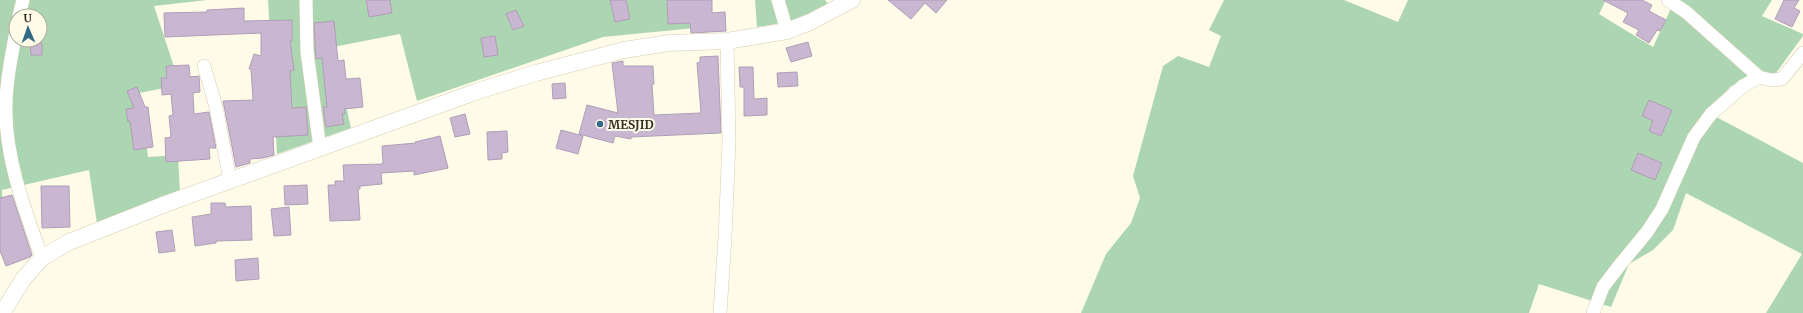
<svg xmlns="http://www.w3.org/2000/svg" width="1803" height="313" viewBox="0 0 1803 313" font-family="Merriweather,serif">
	<rect width="100%" height="100%" fill="#fffbe9"/>
	<g fill="#acd6b2" fill-rule="evenodd">
		<path d="M0,0H207L154,6L180,85L139,93L148,157L178,155L180,193L97,224L89,170L2,190L3,222L0,226ZM16,16H40V40H16Z"/>
		<path d="M268,0H697L695,28L603,37L417,101L400,34L333,47L351,128L277,154Z"/>
		<path d="M755,0H825L829,5L793,21L757,27Z"/>
		<path d="M1224,0H1344L1398,22L1408,0H1606L1599,14L1653,47L1675,0H1772L1762,16L1803,34V36L1773,77L1746,80L1731,86L1707,112L1803,163V313H1766L1802,254L1686,193L1673,230L1653,250L1629,264L1611,307L1539,284L1529,313H1081L1106,254L1131,223L1140,198L1133,176L1163,66L1178,56L1209,67L1221,36L1209,30Z"/>
	</g>
	<g fill="#c9b7d1" stroke="#b09eb7">
		<path d="M366,0H390L392,13L369,17Z"/>
		<path d="M610,0H626L630,19L615,22Z"/>
		<path d="M667,0H712V13L725,12L726,31L691,33L690,23L668,24Z"/>
		<path d="M888,0H947L936,13L925,3L911,19Z"/>
		<path d="M1603,0H1642L1652,5L1649,11L1666,20L1660,31L1657,30L1649,43L1636,35L1639,30L1623,22L1628,13Z"/>
		<path d="M1784,0H1799L1794,8L1800,11L1792,27L1775,19Z"/>
		<path d="M244,8V21L292,20V41H290L294,70L290,71L292,108L306,107L308,135L273,137L274,155L263,158L250,159V163L236,167L223,101L253,100L251,69H249L254,54L261,56V33L165,37L164,13L207,12V10Z"/>
		<path d="M516,10L524,26L513,30L506,14Z"/>
		<path d="M334,21L338,61L344,60L346,79L360,78L363,107L344,109L345,114H342L344,124L326,127L323,107H327L322,58L316,59L314,23Z"/>
		<path d="M495,36L498,55L484,57L481,38Z"/>
		<path d="M808,42L812,56L791,62L786,48Z"/>
		<path d="M30,43H42V55H31Z"/>
		<path d="M718,56L721,133L631,137V139L615,136L613,143L579,134L587,105L618,113L612,63L623,61V66H653L654,84H652L654,115L701,113L697,63L700,62V57Z"/>
		<path d="M189,65L190,77L199,76L200,92L193,93L194,114L209,112L216,148H209L210,159L166,162L165,138L171,137L169,116L173,115L171,94L162,95L161,78H167L166,66Z"/>
		<path d="M739,67H753L754,99L767,98V115L744,116V87H740Z"/>
		<path d="M797,72L798,86L778,87L777,73Z"/>
		<path d="M565,83L566,98L553,99L552,84Z"/>
		<path d="M137,87L145,107H148L153,147L134,150L130,121L128,122L126,109L134,108L127,91Z"/>
		<path d="M1649,100L1672,110L1661,136L1649,131L1653,121L1642,116Z"/>
		<path d="M465,114L470,134L455,137L450,118Z"/>
		<path d="M561,130L583,136L578,154L556,148Z"/>
		<path d="M507,131L508,152L502,153V159L488,160L487,132Z"/>
		<path d="M440,136L448,168L414,175V171L381,173L382,184L360,186V189H358L360,220L330,221L328,185H335V181H344L343,165L382,164L383,162L382,146L416,143L415,142Z"/>
		<path d="M1638,153L1662,163L1655,180L1631,170Z"/>
		<path d="M307,185L308,204L285,205L284,186Z"/>
		<path d="M41,186H69L70,227L42,228Z"/>
		<path d="M12,195L32,255L30,257L6,266L0,251V198Z"/>
		<path d="M211,203H225L226,207L251,206L252,240L216,241V243L195,246L192,217L211,214Z"/>
		<path d="M289,207L291,235L274,236L271,209Z"/>
		<path d="M172,230L175,251L159,253L156,232Z"/>
		<path d="M258,258L259,279L236,281L235,260Z"/>
	</g>
	<g fill="none" stroke-linecap="round" stroke-linejoin="round">
		<defs>
			<g id="minor">
				<path d="M306,0L307,52L320,148"/>
				<path d="M778,0L787,31"/>
				<path d="M1668,0L1686,12L1759,77"/>
				<path d="M19,16L23,0"/>
				<path d="M16,31C12,55 6,79 6,104C4,155 25,211 42,258"/>
				<path d="M204,66L216,107L230,180"/>
				<path d="M720,313L725,237L729,142L727,41"/>
				<path d="M1593,313L1603,287L1619,266L1647,232L1662,209L1694,137L1711,114L1743,86L1759,77L1771,80L1782,79L1803,53"/>
			</g>
			<path id="tertiary" d="M2,313L24,278L42,258L69,242L168,203L478,91L536,73L624,50L669,43L727,41L787,31L810,22L852,0"/>
		</defs>
		<use href="#minor" stroke="#d4ceb0" stroke-width="14"/>
		<use href="#tertiary" stroke="#d4ceb0" stroke-width="17"/>
		<use href="#minor" stroke="#fff" stroke-width="13"/>
		<use href="#tertiary" stroke="#fff" stroke-width="16"/>
	</g>
	<circle fill="#326984" stroke="#fffbe9" stroke-width="1.5" cx="600" cy="124" r="4"/>
	<g text-anchor="middle" dominant-baseline="central" stroke-width="4" stroke-linejoin="round" paint-order="stroke">
		<g font-size="12" font-weight="bold" fill="#333125" stroke="#fffbe9" text-anchor="start">
			<text x="608" y="124">MESJID</text>
		</g>
	</g>
	<g transform="translate(28 28) rotate(358)"><circle r="19" fill="#fffbe9" stroke="#adaa9b"/>
	<path d="M0-3L7 15L0 10L-7 15Z" fill="#326984"/>
	<text y="-6" font-size="11" font-weight="bold" text-anchor="middle" fill="#333125">U</text>
	</g>
</svg>
